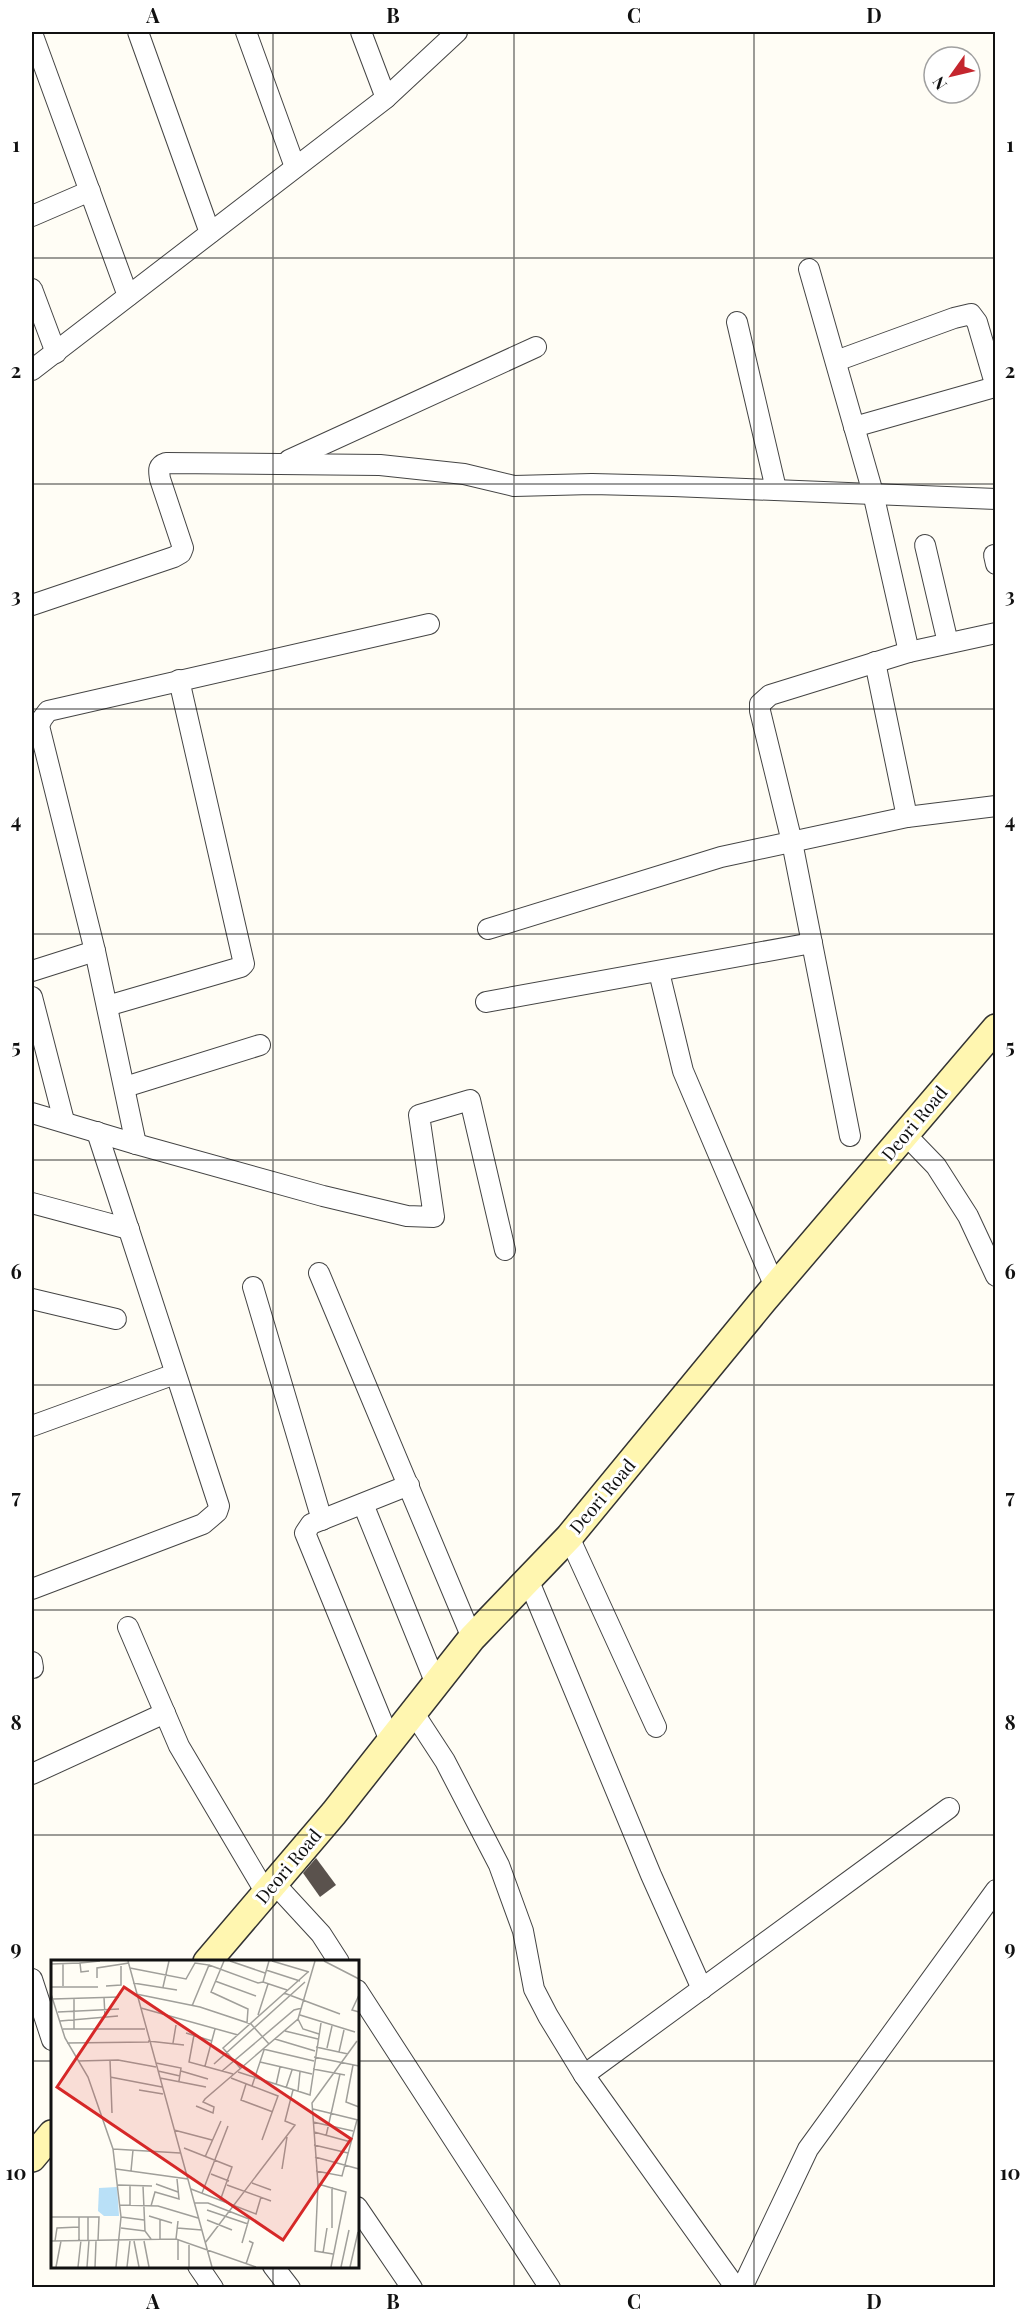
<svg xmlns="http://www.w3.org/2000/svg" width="1027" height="2319" viewBox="0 0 1027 2319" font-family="'Playfair Display',serif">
	<rect width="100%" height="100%" fill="#fffdf5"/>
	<path fill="#5a524d" d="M316,1858L336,1885L320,1897L303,1873Z"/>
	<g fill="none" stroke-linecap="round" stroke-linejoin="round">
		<defs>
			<g id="street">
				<path d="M138,32L210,233"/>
				<path d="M246,32L295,167"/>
				<path d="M361,32L386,98"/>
				<path d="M32,33L128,296"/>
				<path d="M32,216L90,191"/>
				<path d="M809,269L873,493L909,652"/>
				<path d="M32,289L56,353"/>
				<path d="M737,322L776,489"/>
				<path d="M836,361L954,318L971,314L977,322L996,387"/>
				<path d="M32,370L386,98L457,32"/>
				<path d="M854,427L995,387"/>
				<path d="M289,460L536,347"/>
				<path d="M925,545L948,643"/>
				<path d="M994,555L996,564"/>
				<path d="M32,605L174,557L181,553L183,548L160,479C159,471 157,466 166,463L380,465L464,474L514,486L592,484L673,486L996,499"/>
				<path d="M875,662L907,817"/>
				<path d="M488,929L721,857L907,817L996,806"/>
				<path d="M32,971L95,951"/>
				<path d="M659,972L683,1071L775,1287"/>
				<path d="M32,997L64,1121"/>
				<path d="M486,1002L812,943"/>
				<path d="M107,1006L241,967L244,964L179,680"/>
				<path d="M125,1087L260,1045"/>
				<path d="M32,1113L136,1144L323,1196L407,1216L434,1217L419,1115L470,1100L505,1250"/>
				<path d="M905,1134L936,1166L968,1216L996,1276"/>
				<path d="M850,1136L792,842L760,711V704L770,695L909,652L996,633"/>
				<path d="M136,1144L95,951L39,726L42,719L48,711L429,624"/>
				<path d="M32,1203L129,1229"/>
				<path d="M319,1273L472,1638"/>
				<path d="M253,1287L322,1520"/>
				<path d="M32,1299L116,1319"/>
				<path d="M32,1426L175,1374"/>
				<path d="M363,1504L436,1684"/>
				<path d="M569,1537L656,1727"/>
				<path d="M528,1579L651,1875L702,1989"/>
				<path d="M32,1589L203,1524L217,1512L219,1506L97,1132"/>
				<path d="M128,1627L179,1746L266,1893"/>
				<path d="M32,1662L33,1668"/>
				<path d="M413,1712L445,1761L499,1865L523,1931L534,1989L548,2016L584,2075L736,2288"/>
				<path d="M390,1741L305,1533L311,1524L409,1485"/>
				<path d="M32,1774L165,1713"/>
				<path d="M274,1883L321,1934L339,1962"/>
				<path d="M32,1979L52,2040"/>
				<path d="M357,1990L550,2288"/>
				<path d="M584,2075L949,1808"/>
				<path d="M357,2207L412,2288"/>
				<path d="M198,2266L213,2288"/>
				<path d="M273,2266L290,2288"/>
				<path d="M742,2288L808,2149L996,1890"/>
			</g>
			<g id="secondary">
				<path d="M207,1962L334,1813L472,1638L569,1537L763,1301L996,1028"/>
				<path d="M32,2158L52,2134"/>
			</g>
		</defs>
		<use href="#street" stroke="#444" stroke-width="22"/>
		<use href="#secondary" stroke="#333" stroke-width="30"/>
		<use href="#street" stroke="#fff" stroke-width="20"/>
		<use href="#secondary" stroke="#fff6b0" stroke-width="27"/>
	</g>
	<path fill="none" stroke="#111" stroke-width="1.5" stroke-opacity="0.55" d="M273,32V1962M514,32V2288M754,32V2288M32,258H996M32,484H996M32,709H996M32,934H996M32,1160H996M32,1385H996M32,1610H996M32,1835H996M32,2061H52M357,2061H996M273,2266V2288"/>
	<g text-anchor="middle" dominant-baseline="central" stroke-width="6" stroke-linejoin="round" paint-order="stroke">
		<g font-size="18" fill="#111" stroke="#fff">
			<text transform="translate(914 1123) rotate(-50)">Deori Road</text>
			<text transform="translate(602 1496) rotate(-50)">Deori Road</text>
			<text transform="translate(288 1866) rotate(-50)">Deori Road</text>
		</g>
	</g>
	<g transform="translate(51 1960)">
		<rect width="308" height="308" fill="#fffdf5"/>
		<path d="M66,227L68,256H53L47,251L48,228Z" fill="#b9e0f7"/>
		<path fill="none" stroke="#a09f9a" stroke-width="1.5" d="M77,1L161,307M173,1L160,32L197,49L196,63M179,1L214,13M218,1L212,22L236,30M221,1L258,12M273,1L308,19M0,4L29,3M158,5L207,23L212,22M79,8L135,19L144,3L158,5L141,46M215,10L249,21M38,11L30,12L29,3L49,1M46,18V8L78,3M164,21L205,36M82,23L126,30M12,26V4M55,26L70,25V6M0,27H47M112,27L118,1M233,33L289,54M0,34L14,78L37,117L62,189L70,257L65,307M85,34L149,47L200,64L218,84M308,35L301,50L308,52M53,37L54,57M2,39L68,37M90,48L187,75M7,52L68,49M207,55L217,24M249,55L304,72M247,59L252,69L268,74M9,61L67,56M12,69H94M23,69V39M234,71L267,79M135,73L161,81M143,75L138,102L182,114M224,79L264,91M97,81L133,85M16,83L98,82M122,83L125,65M265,87L297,94M276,88L281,66M212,89L263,101M288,92L293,70M263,97L308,106M59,100L61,153M27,101L67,100L105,107M209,102L261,114M105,103L130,108L128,121M163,104L254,22M302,105L295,142L308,147M154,106L164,69M190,109L172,88L257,12M262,109L294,115M107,111L129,116M130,111L157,119M171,111L243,50L251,48M187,112L259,135L270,63M59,117L111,127M109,118L155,127M180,118L227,136L211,180M195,124L190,140L222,152M225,125L229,107M201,126L213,90M235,128L241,110M88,130L112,134M247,131L249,112M145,146L162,153L163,147L152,142L154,139L247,59L264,1M262,149L307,160M262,162L302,171M123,170L161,180M263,172L300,182M275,176L289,114M263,185L297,193M133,188L181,207L169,241M62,189L129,193M154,197L170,161M264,197L308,209M65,209L137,219M231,209L236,177M80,211L82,190M265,211L291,216L306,160M160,214L178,221M201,223L220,230M105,224L127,232M267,224L295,232L280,307M67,225L101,226M79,225V246M176,225L220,241M92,226L94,271L100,279M281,227V268M140,229L205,254L210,237M151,233L177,166M143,243H157L198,259L191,283M69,245L107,246L147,258M100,246L104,232L128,239L126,219M156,250L197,264M98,256L121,263M0,257H48L47,281M70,257L93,260M156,260L181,270M70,268L94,271M126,268L151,270M109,279V259M125,279L127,261M28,280V257M37,280V257M127,280V300M0,281L125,279L205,307M4,281L6,268L28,267M83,281L88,307M93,281L98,307M154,283L244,165L234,161L242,130M272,293L276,268M282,294L264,291L267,224L261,143L306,81M195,304L202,283L198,281M5,307L10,281M27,307L30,280M36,307L38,280M44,307L45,281M76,307L79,281M138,307V283M290,307L298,270M299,307L307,272"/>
		<path fill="#d62828" fill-opacity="0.15" stroke="#d62828" stroke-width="3" d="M73,27L300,179L232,280L6,127Z"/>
		<rect width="308" height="308" fill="none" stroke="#111" stroke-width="3"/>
	</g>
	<rect width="1027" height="2319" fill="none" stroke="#ffffff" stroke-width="66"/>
	<g transform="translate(952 75) rotate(236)"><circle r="28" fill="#ffffff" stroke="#a0a0a0" stroke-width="1.5"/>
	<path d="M0-4.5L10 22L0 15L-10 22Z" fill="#c4262e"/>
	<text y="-9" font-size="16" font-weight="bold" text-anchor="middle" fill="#111111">N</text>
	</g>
	<rect x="33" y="33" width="961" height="2253" fill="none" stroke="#111" stroke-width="2"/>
	<g font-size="20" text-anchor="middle" font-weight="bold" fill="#111">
		<text x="153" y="23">A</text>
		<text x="393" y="23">B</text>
		<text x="634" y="23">C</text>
		<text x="874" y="23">D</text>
		<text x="16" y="152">1</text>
		<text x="1010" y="152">1</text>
		<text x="16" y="378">2</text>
		<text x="1010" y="378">2</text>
		<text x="16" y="603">3</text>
		<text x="1010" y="603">3</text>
		<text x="16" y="828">4</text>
		<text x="1010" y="828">4</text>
		<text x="16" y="1054">5</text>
		<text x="1010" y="1054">5</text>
		<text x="16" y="1279">6</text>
		<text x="1010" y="1279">6</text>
		<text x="16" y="1504">7</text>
		<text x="1010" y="1504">7</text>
		<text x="16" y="1730">8</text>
		<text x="1010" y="1730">8</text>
		<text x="16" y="1955">9</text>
		<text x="1010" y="1955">9</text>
		<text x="16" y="2180">10</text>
		<text x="1010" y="2180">10</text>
		<text x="153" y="2309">A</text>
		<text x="393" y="2309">B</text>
		<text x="634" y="2309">C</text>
		<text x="874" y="2309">D</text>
	</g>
</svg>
